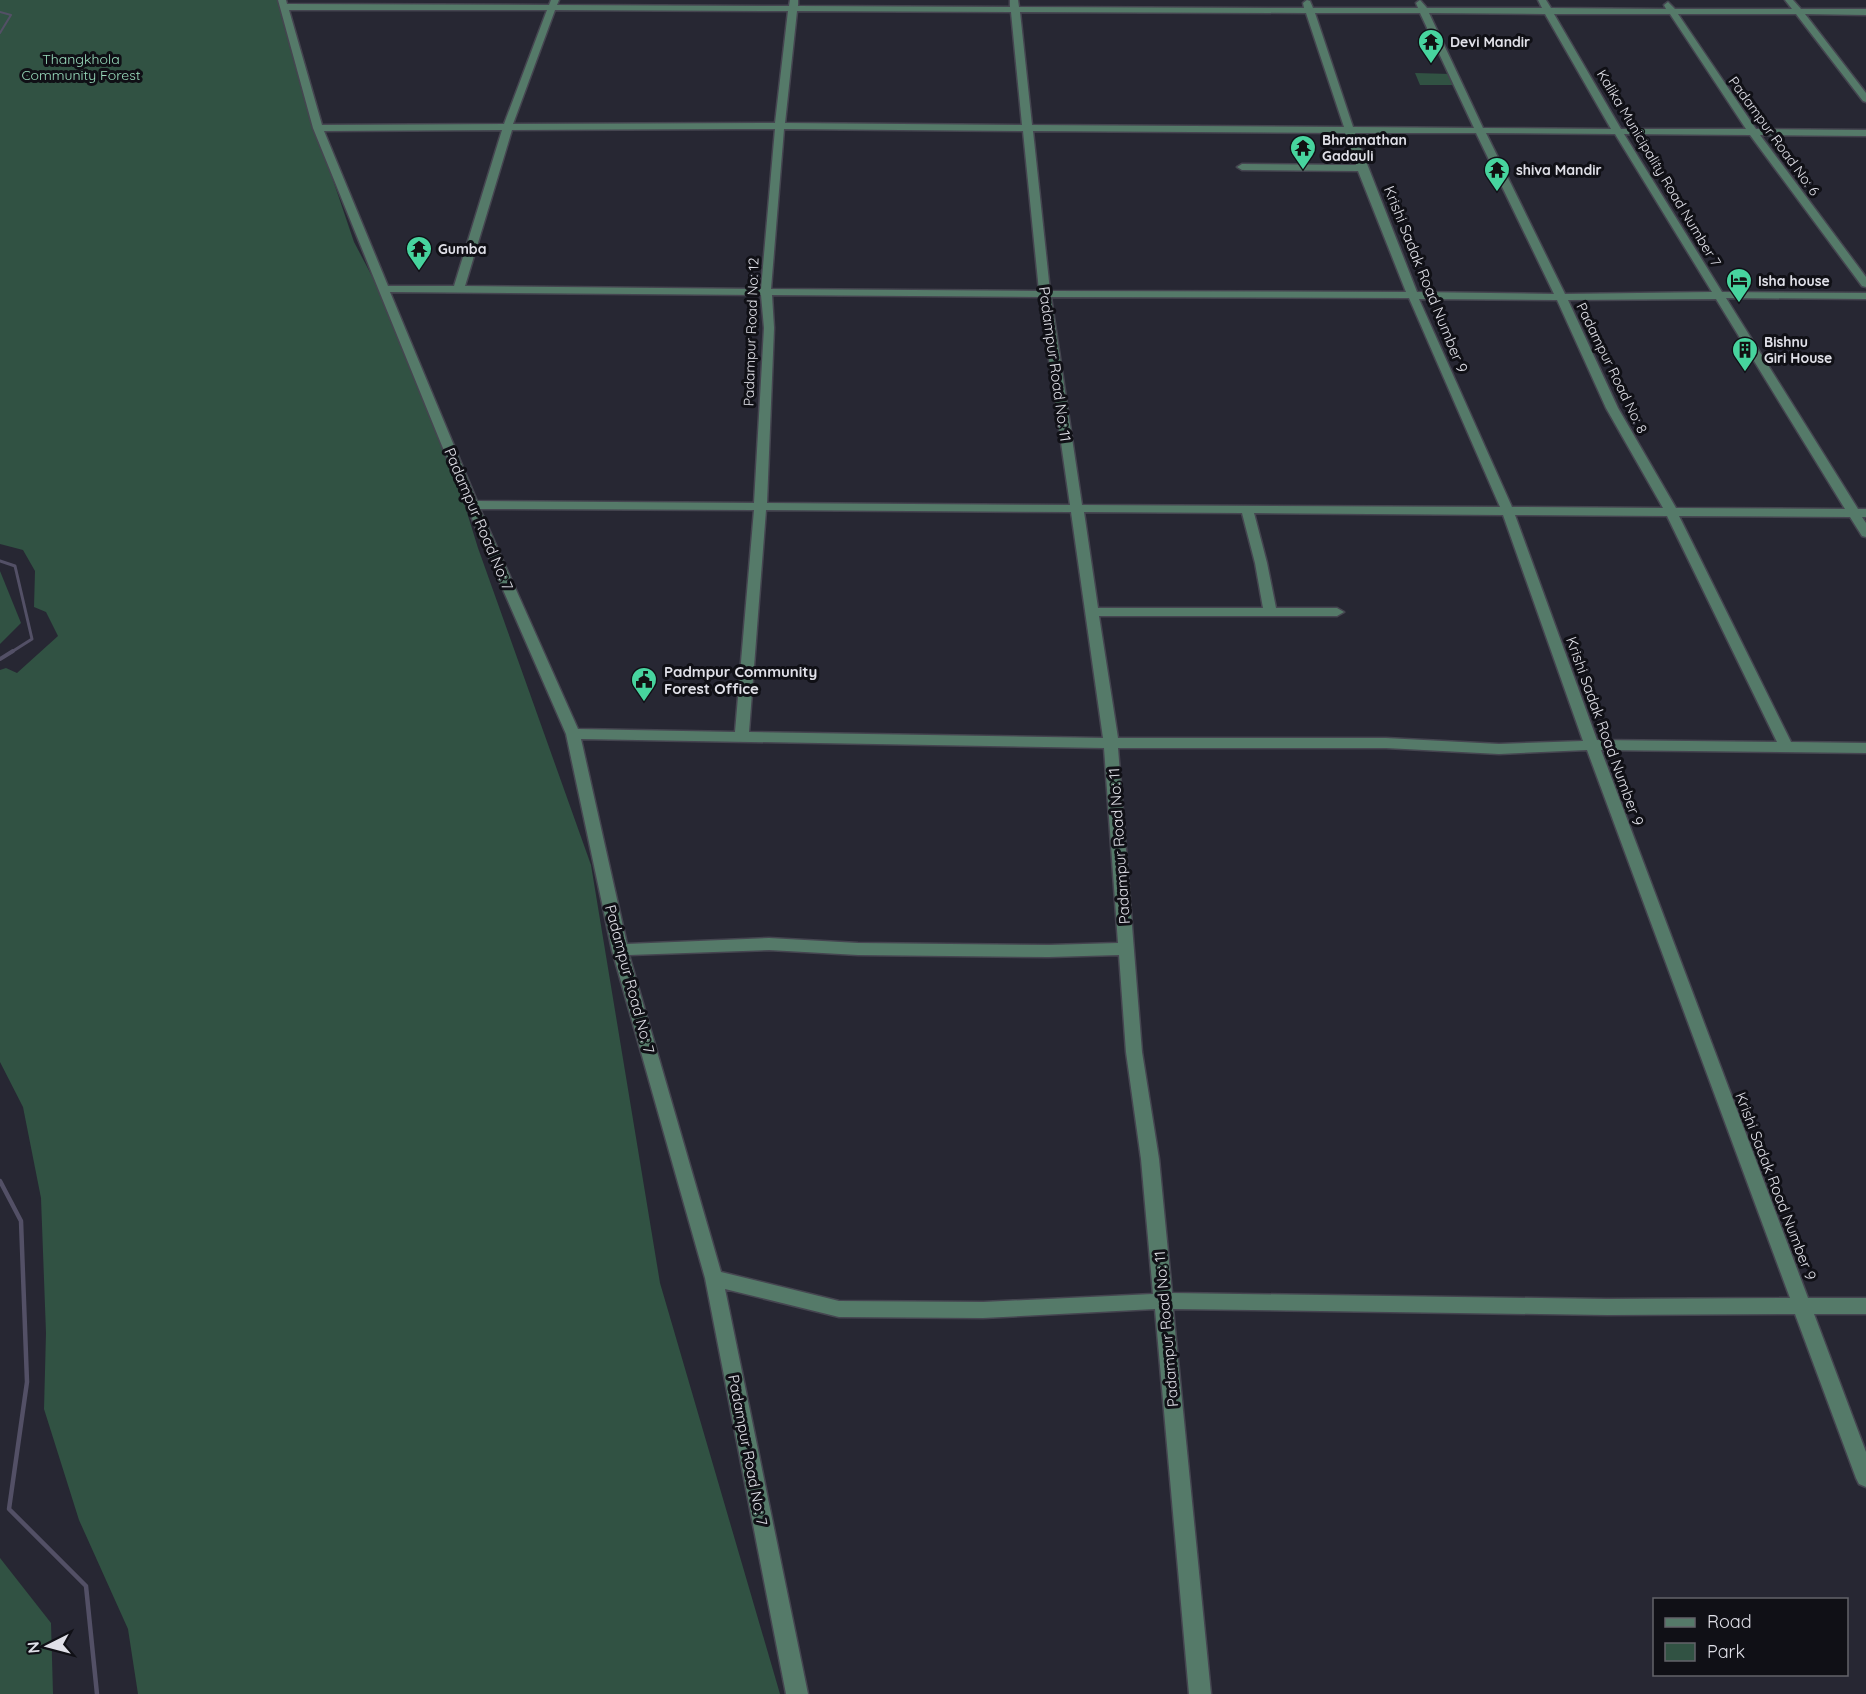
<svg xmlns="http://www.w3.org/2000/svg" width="1866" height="1694" viewBox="0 0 1866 1694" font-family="Quicksand,sans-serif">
	<rect width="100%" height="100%" fill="#272733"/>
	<g fill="#315243">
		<path d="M0,0H281L313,121L354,242L425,377L478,548L591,865L660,1283L780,1694H138L128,1629L79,1520L44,1409L46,1333L41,1198L23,1107L0,1062V670L6,668L17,673L58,636L46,612L34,607L35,571L23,550L0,544Z"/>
		<path d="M1415,73L1451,74L1456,85H1420Z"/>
		<path d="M0,571L21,623L0,644Z"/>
		<path d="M0,1558L51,1623L53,1694H0Z"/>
	</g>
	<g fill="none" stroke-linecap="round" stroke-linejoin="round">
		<path stroke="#535066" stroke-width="2" d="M0,12L11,15L0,33"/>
		<path stroke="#535066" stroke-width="3" d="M0,561L15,566L32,639L10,653"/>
		<path stroke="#535066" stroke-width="4" d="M0,659L13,651"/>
		<path stroke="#535066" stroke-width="4.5" d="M0,1181L21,1221L27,1382L9,1509L86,1586L97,1694"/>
		<defs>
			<path id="minor" d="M278,0H286L287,4L549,5L551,0H559L557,5L789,6L790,0H798V6L1010,7V0H1018L1019,7L1304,8L1303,3L1307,0L1310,1L1313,8H1418L1416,3L1420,0L1427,8H1542L1538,0H1546L1551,8L1666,9L1664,5L1668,2L1675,9H1792L1785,0H1793L1801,9H1866V15L1805,14L1866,93V102L1863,101L1796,14H1678L1756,129L1866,130V136L1760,135L1866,277V287L1862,286L1750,135L1624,134L1722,292L1866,293V299L1726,298L1858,509H1866V517H1862L1866,523V537L1862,536L1850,517L1679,516L1791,742L1866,743V753L1601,750L1808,1298H1866V1314H1814L1866,1452V1487L1859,1484L1856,1478L1795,1314L1607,1315L1173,1309L1211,1694H1189L1155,1309L983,1318L839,1317L725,1289L808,1694H786L705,1278L612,950L566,734L466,505L313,128ZM289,10H547L504,124L322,125ZM555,10L788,11L775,123L513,124ZM797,11L1011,12L1022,125L785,123ZM1020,12L1306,13L1344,127L1032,125ZM1315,13H1420L1474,128L1353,127ZM1429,13L1545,14L1611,129L1483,128ZM1554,14H1670L1746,129H1621ZM740,129H775L761,289L465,286L512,130ZM784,129L1023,131L1039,291L771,289ZM502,130L454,286H388L324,131ZM1033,131L1345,133L1356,165L1242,164L1237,167L1242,170L1358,171L1406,292L1050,291ZM1355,133H1476L1554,294L1417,292ZM1486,133L1615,134L1712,292L1565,294ZM390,292L761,295L764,328L754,503L477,501ZM772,295L1040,297L1070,505L767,503L774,328ZM1051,297L1409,298L1500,507L1082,505ZM1419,299L1557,300L1606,408L1663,508L1512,507ZM1716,299L1845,509L1676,508L1618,408L1568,300ZM480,509L754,510L735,732L578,729ZM766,510L1071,512L1103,738L749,732ZM1084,512L1242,513L1255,563L1263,608H1098ZM1254,513L1503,515L1583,741L1499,744L1386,738H1118L1099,616H1337L1344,612L1337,608H1276L1267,563ZM1515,515L1667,516L1777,742L1597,740ZM581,739L1104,748L1118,943L1049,945L858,943L769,938L627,944ZM1118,748H1386L1499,754L1587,750L1790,1298L1607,1299L1172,1293L1159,1159L1142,1052ZM769,950L858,955L1049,957L1119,955L1126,1052L1141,1159L1153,1294L983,1302L839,1301L721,1272L629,955Z"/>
		</defs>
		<use href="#minor" stroke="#454550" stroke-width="3"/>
		<use href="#minor" fill="#557a69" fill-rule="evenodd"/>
	</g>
	<defs>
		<symbol id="temple-pin" viewBox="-11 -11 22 30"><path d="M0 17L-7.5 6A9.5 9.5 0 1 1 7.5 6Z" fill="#47d49e" stroke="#101016"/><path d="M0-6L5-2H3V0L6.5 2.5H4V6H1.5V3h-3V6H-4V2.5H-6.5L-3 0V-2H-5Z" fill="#111"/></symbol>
		<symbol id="hotel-pin" viewBox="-11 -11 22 30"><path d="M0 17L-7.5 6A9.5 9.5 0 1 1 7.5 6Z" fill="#47d49e" stroke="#101016"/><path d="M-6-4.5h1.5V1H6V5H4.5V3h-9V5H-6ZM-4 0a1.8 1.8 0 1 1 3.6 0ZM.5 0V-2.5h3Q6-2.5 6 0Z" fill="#111"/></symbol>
		<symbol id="building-pin" viewBox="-11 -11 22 30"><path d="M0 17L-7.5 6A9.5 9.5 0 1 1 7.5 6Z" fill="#47d49e" stroke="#101016"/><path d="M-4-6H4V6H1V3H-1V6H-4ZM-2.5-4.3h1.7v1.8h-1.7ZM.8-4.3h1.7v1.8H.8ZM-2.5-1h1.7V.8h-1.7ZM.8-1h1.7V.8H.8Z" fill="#111"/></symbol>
		<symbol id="civic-pin" viewBox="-11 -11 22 30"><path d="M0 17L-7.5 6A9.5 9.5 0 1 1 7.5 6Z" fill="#47d49e" stroke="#101016"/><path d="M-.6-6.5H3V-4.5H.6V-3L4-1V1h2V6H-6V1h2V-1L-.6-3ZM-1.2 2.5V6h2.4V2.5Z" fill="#111"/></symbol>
	</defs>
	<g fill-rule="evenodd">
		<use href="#temple-pin" x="1416" y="27" width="30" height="40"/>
		<use href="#temple-pin" x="1288" y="133" width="30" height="40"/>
		<use href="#temple-pin" x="1482" y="155" width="30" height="40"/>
		<use href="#temple-pin" x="404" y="234" width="30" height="40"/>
		<use href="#hotel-pin" x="1724" y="266" width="30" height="40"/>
		<use href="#building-pin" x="1730" y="335" width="30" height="40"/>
		<use href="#civic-pin" x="629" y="665" width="30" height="40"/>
	</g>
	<g text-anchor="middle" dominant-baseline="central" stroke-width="6" stroke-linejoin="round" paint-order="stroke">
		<g font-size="14" font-weight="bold" fill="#e0e0e8" stroke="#101016" text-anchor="start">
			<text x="1450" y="42">Devi Mandir</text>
			<text x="1322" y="140">Bhramathan<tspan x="1322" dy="16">Gadauli</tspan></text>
			<text x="1516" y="170">shiva Mandir</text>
			<text x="438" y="249">Gumba</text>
			<text x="1758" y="281">Isha house</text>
			<text x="1764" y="342">Bishnu<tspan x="1764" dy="16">Giri House</tspan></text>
		</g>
		<g font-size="14" fill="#9bdfbf" stroke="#101016">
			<text x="81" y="59">Thangkhola<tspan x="81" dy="16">Community Forest</tspan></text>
		</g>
		<g font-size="14" fill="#e0e0e8" stroke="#101016">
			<text transform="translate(1774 136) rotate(54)">Padampur Road No: 6</text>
			<text transform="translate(1659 168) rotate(59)">Kalika Municipality Road Number 7</text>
			<text transform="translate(751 332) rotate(-88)">Padampur Road No: 12</text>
			<text transform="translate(1612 368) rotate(64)">Padampur Road No: 8</text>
		</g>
		<g font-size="15" fill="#e0e0e8" stroke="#101016">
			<text transform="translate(1426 279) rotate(68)">Krishi Sadak Road Number 9</text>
			<text transform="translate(1055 364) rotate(82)">Padampur Road No: 11</text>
			<text transform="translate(479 519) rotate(67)">Padampur Road No: 7</text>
			<text transform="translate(1605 731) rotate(70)">Krishi Sadak Road Number 9</text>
			<text transform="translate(1119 846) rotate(-94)">Padampur Road No: 11</text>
			<text transform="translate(630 979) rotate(75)">Padampur Road No: 7</text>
			<text transform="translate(1776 1186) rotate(69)">Krishi Sadak Road Number 9</text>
			<text transform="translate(1166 1329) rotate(-95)">Padampur Road No: 11</text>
			<text transform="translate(748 1450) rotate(79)">Padampur Road No: 7</text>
		</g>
		<g font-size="15" font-weight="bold" fill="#e0e0e8" stroke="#101016" text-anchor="start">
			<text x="664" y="671">Padmpur Community<tspan x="664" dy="17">Forest Office</tspan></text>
		</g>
	</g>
	<rect x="1653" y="1598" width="195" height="78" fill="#101016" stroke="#63636a" stroke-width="1.5"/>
	<rect x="1665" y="1618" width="30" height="9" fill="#557a69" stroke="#63636a" stroke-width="1.5"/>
	<text x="1707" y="1628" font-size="18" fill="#e0e0e8">Road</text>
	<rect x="1665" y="1643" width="30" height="18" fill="#315243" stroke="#63636a" stroke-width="1.5"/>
	<text x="1707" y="1658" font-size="18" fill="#e0e0e8">Park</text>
	<g transform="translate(48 1646) rotate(264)" stroke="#101016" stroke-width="4.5" paint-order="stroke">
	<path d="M0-4.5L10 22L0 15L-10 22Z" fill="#e0e0e8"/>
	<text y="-9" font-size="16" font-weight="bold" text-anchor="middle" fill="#e0e0e8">N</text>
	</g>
</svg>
